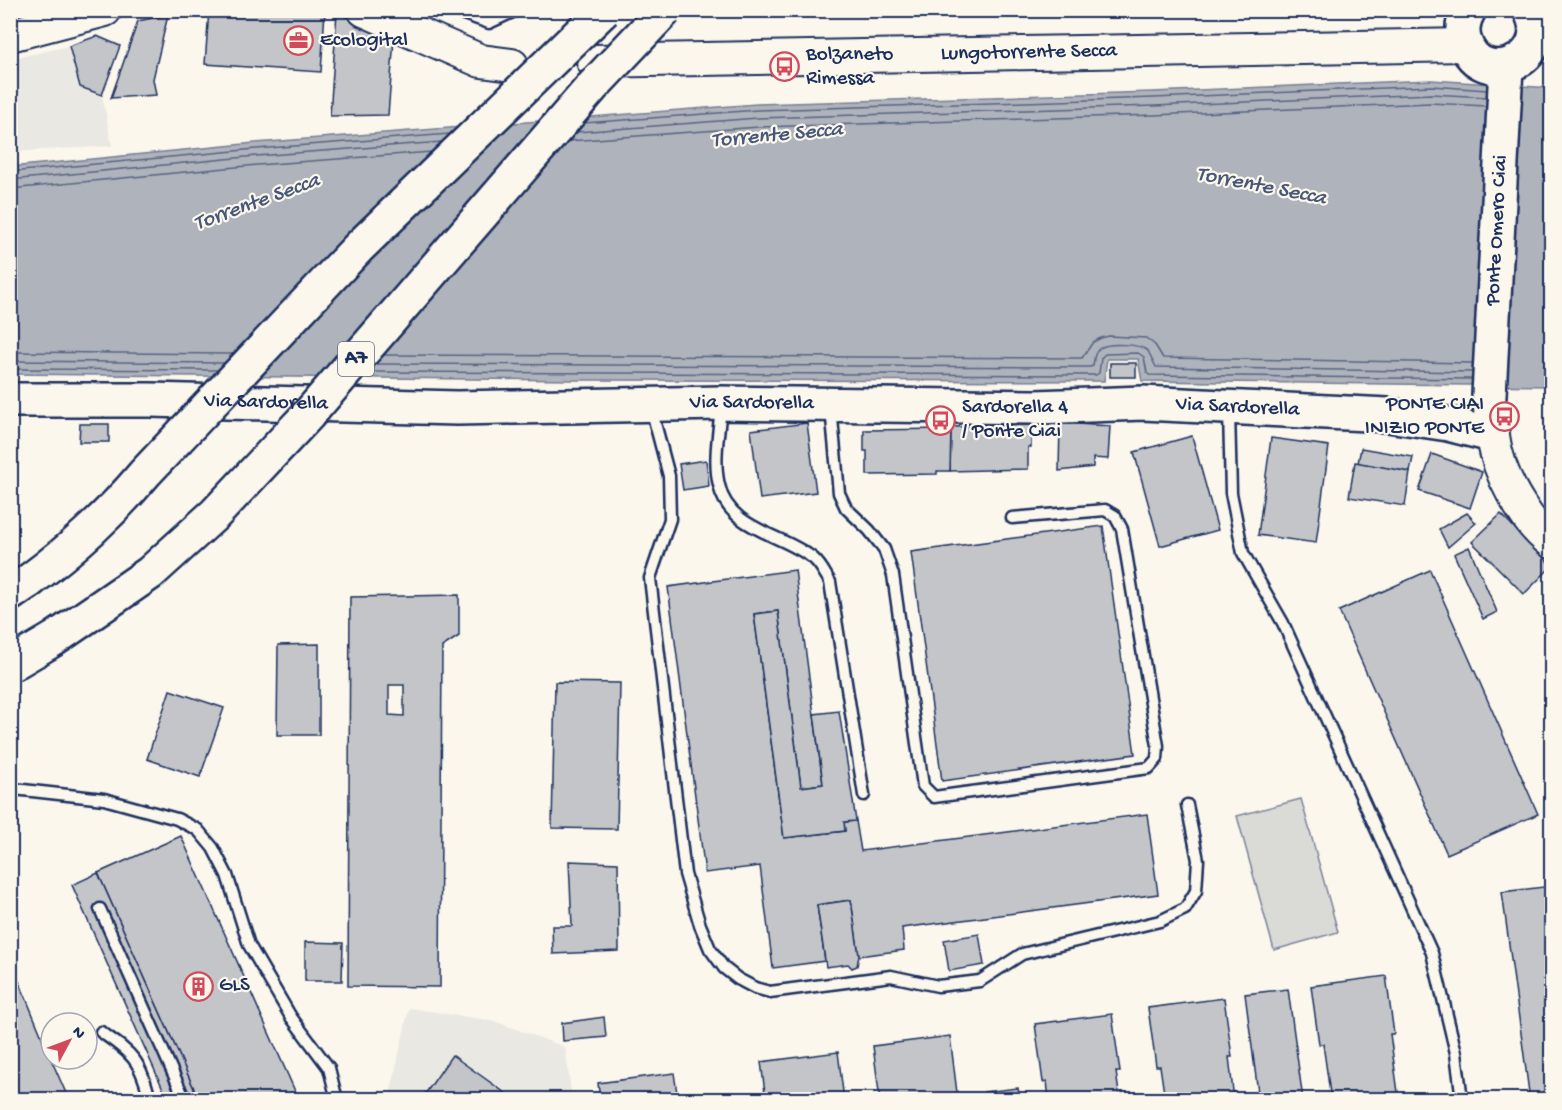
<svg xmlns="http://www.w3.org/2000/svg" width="1562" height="1110" viewBox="0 0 1562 1110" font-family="'Gochi Hand',sans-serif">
	<rect width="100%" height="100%" fill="#fbf7ec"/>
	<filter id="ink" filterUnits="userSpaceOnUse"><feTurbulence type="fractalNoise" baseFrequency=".0167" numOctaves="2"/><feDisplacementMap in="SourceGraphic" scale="12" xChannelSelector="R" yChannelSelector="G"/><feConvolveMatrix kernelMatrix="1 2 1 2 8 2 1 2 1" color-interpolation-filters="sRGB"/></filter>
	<g filter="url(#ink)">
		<g fill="#eae8e2">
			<path d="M69,46L80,87L102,95L112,146L11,152V121L17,118L11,92V59Z"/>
			<path d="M409,1008L494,1021L565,1047L572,1099L389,1100Z"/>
		</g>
		<path fill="#dadad7" stroke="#7a849a" stroke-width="1.5" d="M1301,799L1338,932L1274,950L1237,816Z"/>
		<path fill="#afb3bb" stroke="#747e96" stroke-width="1.5" d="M1431,80L1551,88V386L1142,381L1138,359H1107L1104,381L575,380L11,374V167L255,143L757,104L1153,92Z"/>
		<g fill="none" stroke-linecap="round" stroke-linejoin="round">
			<g stroke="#566483" stroke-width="1.5">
				<path d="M584,123L758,110L1154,98L1431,86L1487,90"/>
				<path d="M577,132L758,118L1154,106L1431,94L1486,97"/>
				<path d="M569,141L759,127L1154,115L1430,103L1486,106"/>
				<path d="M10,172L256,149L450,134"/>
				<path d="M10,180L256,156L442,142"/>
				<path d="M10,189L257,165L432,152"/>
				<path d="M10,352L233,354"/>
				<path d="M383,355L1082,358L1093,342L1101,338L1109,336L1146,338L1155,345L1163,358L1473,363"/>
				<path d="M10,361L224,363"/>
				<path d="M376,364L1090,367L1093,366C1094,359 1094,352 1100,348C1109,342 1141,344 1148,351L1156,367L1472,372"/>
				<path d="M10,369L217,370"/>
				<path d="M369,372L1096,375L1099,373L1101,358L1105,354L1138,353L1144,357L1147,373L1149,375L1472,379"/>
			</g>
		</g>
		<g fill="#c3c5c9" stroke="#1b2f5e" stroke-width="1.5" fill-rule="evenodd">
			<path d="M209,10L325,11L321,72L205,64Z"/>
			<path d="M337,12L394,39L388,115L330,116Z"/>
			<path d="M168,15L153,79L156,95L111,98L138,21Z"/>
			<path d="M97,36L120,46L102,95L80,87L69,46Z"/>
			<path d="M10,92L17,118L10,120Z"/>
			<rect x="1110" y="363" width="26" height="14"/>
			<path d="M807,423L816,492L760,499L751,430Z"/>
			<path d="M1060,423L1110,426L1108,459L1093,458V467L1059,471Z"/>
			<path d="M80,424H109V442H79Z"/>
			<path d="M1031,425V447H1028V469L950,471L951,427Z"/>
			<path d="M951,429L950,471H937V474L867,475V451H864V430Z"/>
			<path d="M1192,436L1218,530L1160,546L1134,452Z"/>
			<path d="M1271,438L1329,446L1316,543L1258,535Z"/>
			<path d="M1361,448L1413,457L1410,472L1358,463Z"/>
			<path d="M1432,454L1482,472L1470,508L1419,491Z"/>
			<path d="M706,460L709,486L683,490L679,464Z"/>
			<path d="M1355,462L1410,472L1405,506L1349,497Z"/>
			<path d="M1467,513L1476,523L1448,547L1439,529Z"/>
			<path d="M1501,514L1552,566L1524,594L1472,542Z"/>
			<path d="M1103,526L1135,754L942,781L911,552Z"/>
			<path d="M1469,547L1497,612L1483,619L1454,554Z"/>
			<path d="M795,570L823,784L801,787L778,611L754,614L784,838L845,831L844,822L856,821L861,851L1147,814L1158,894L902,928L904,950L859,956L851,900L817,905L825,961L773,968L760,866L705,873L668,587Z"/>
			<path d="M1430,570L1538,814L1447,854L1339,611Z"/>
			<path d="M459,595V636L442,647L440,987L348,986L350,597ZM389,685H404V716L389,715Z"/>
			<path d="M778,611L801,787L823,784L814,714L839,711L856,821L844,822L845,831L784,838L754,614Z"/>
			<path d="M319,644V735H277L278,645Z"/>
			<path d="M555,682L620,683L617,829L552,828Z"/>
			<path d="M170,690L224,708L200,777L147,759Z"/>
			<path d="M181,836L299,1100H199L98,873Z"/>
			<path d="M569,861L618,863L619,951L553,954L552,926H572Z"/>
			<path d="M98,873L199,1100H168L72,885Z"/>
			<path d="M1552,886V968L1547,969L1552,1011V1100H1530L1502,892Z"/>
			<path d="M851,900L859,956L857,966L852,968L848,964L826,967L817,905Z"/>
			<path d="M979,934L984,965L949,971L944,940Z"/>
			<path d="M305,942L343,943L342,981H305Z"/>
			<path d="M10,959L51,1059L69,1100H10Z"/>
			<path d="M1552,968V1011L1547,969Z"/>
			<path d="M1386,976L1394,1034H1390L1399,1100H1331L1323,1044H1319L1311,986Z"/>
			<path d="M1288,989L1303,1100H1259L1245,994Z"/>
			<path d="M1224,998L1232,1057H1229L1234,1100H1165L1160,1066H1156L1148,1008Z"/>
			<path d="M1112,1014L1120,1072H1116L1120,1100H1049L1047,1081L1043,1082L1035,1024Z"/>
			<path d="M604,1017L606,1037L563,1041L562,1023Z"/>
			<path d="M950,1036L957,1093L953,1094L954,1100H880L873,1046Z"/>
			<path d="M838,1052L844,1100H766L761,1062Z"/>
			<path d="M452,1055L515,1100H421Z"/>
			<path d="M674,1073L678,1100H600L598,1083Z"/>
			<path d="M1018,1088L1020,1100H985L984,1092Z"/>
		</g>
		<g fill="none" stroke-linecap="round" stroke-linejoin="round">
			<defs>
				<g id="service">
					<path d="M452,10L489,23L517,10"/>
					<path d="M721,407C719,431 713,461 719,485C728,530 784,534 814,559C821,565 825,574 830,582L864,795"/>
					<path d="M651,408L669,476L670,519L650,578L685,874L700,925L710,949L724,968L738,979L755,988L770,992L891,976L938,986L980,981L1022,954L1160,921L1185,909L1196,891L1198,860L1187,805"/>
					<path d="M831,408L839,493L846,508L869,530L884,549L893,575L923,786L934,797L1149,768L1157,759L1158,746L1122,529L1115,516L1105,510L1012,518"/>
					<path d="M1229,411L1231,493L1243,553L1283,623L1432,953L1456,1053L1462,1100"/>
					<path d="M14,789L104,799L177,819L198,830L213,848L227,875L249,945L291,1017L329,1068L337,1100"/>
					<path d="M100,909L185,1100"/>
					<path d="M101,1032C133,1054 141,1061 150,1100"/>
				</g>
				<g id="secondary">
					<path d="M364,10L481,61L512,65"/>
					<path d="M10,35L105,10"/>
					<path id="s1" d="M593,61L1466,45"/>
					<path d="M1489,395C1492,440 1495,467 1521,507C1529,520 1539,533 1552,542"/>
				</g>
				<g id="primary">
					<path d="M1469,10C1463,20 1461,31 1465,42C1481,91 1557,60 1530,10"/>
					<path id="s2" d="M1489,395L1506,67"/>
					<path id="s3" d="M10,400H150L457,408L721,403L1036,407L1143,403L1388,415L1448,424L1492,435"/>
				</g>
				<path id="motorway" d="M10,594L29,581"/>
			</defs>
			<use href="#service" stroke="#1b2f5e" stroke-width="15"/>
			<use href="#secondary" stroke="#1b2f5e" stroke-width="36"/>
			<use href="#primary" stroke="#1b2f5e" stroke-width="38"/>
			<use href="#motorway" stroke="#1b2f5e" stroke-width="38"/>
			<use href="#service" stroke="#fbf7ec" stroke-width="10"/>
			<use href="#secondary" stroke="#fbf7ec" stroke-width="32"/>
			<use href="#primary" stroke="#fbf7ec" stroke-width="33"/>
			<use href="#motorway" stroke="#fbf7ec" stroke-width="33"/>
			<defs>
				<g id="motorway-bridge">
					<path d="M29,581C74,547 109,516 145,473L359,247L604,10"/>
					<path d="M10,665L54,639L150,573L215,514L308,415L592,87L665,10"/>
				</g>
			</defs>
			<use href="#motorway-bridge" stroke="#1b2f5e" stroke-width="38" stroke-linecap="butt"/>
			<use href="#motorway-bridge" stroke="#fbf7ec" stroke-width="33"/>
		</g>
	</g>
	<defs>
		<symbol id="office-ring" viewBox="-11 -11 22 22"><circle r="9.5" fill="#fbf7ec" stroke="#d1495b" stroke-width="1.5"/><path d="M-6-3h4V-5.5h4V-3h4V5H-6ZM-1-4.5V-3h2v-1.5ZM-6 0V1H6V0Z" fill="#d1495b"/></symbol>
		<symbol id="bus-ring" viewBox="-11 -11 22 22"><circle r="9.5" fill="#fbf7ec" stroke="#d1495b" stroke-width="1.5"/><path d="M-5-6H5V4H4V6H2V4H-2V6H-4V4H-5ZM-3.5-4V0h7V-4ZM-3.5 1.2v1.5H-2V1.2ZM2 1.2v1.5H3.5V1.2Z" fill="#d1495b"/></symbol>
		<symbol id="building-ring" viewBox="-11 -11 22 22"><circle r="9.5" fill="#fbf7ec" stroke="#d1495b" stroke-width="1.5"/><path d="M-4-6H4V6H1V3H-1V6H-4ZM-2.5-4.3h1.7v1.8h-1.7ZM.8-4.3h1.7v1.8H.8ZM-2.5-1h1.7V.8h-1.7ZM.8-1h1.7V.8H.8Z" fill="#d1495b"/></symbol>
	</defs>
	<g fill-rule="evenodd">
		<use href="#office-ring" x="282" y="24" width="33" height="33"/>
		<use href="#bus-ring" x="768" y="50" width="33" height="33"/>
		<use href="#bus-ring" x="1488" y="400" width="33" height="33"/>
		<use href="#bus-ring" x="924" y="404" width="33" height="33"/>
		<use href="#building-ring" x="182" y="970" width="33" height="33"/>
	</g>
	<g text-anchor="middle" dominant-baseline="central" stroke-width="4.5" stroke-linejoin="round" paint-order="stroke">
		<rect fill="#fbf7ec" stroke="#5e6b89" stroke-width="1.5" x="338" y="342" width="36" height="34" rx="4.5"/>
		<g font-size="20" font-weight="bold" fill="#1b2f5e">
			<text x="356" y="359">A7</text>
		</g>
		<g font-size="21" fill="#1b2f5e" stroke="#fbf7ec" text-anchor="start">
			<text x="320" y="41">Ecologital</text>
			<text x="806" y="55">Bolzaneto<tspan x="806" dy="24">Rimessa</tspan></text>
			<text x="1484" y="405" text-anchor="end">PONTE CIAI<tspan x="1484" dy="24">INIZIO PONTE</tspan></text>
			<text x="962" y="408">Sardorella 4<tspan x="962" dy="24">/ Ponte Ciai</tspan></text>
			<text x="219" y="986">GLS</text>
		</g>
		<g font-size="21" fill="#1b2f5e" stroke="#fbf7ec">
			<text stroke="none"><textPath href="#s1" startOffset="436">Lungotorrente Secca</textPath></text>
			<text stroke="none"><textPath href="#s2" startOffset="165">Ponte Omero Ciai</textPath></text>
			<text stroke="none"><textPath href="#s3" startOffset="256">Via Sardorella</textPath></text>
			<text stroke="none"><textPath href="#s3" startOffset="742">Via Sardorella</textPath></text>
			<text stroke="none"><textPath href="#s3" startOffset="1228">Via Sardorella</textPath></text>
		</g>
		<g font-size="22" font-style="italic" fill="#47577a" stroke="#fbf7ec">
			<text transform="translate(777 136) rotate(-5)">Torrente Secca</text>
			<text transform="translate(1261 187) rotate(11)">Torrente Secca</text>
			<text transform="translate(257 203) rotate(-20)">Torrente Secca</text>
		</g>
	</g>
	<rect width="1562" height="1110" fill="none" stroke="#fbf7ec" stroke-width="36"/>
	<rect x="18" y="18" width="1526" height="1074" fill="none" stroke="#1b2f5e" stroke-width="2" filter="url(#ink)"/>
	<g transform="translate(69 1041) rotate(49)"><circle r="28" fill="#fbf7ec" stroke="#a1a7b3" stroke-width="1.5"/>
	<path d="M0-4.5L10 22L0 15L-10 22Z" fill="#d1495b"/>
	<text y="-9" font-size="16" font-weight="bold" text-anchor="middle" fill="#1b2f5e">N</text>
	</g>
</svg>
